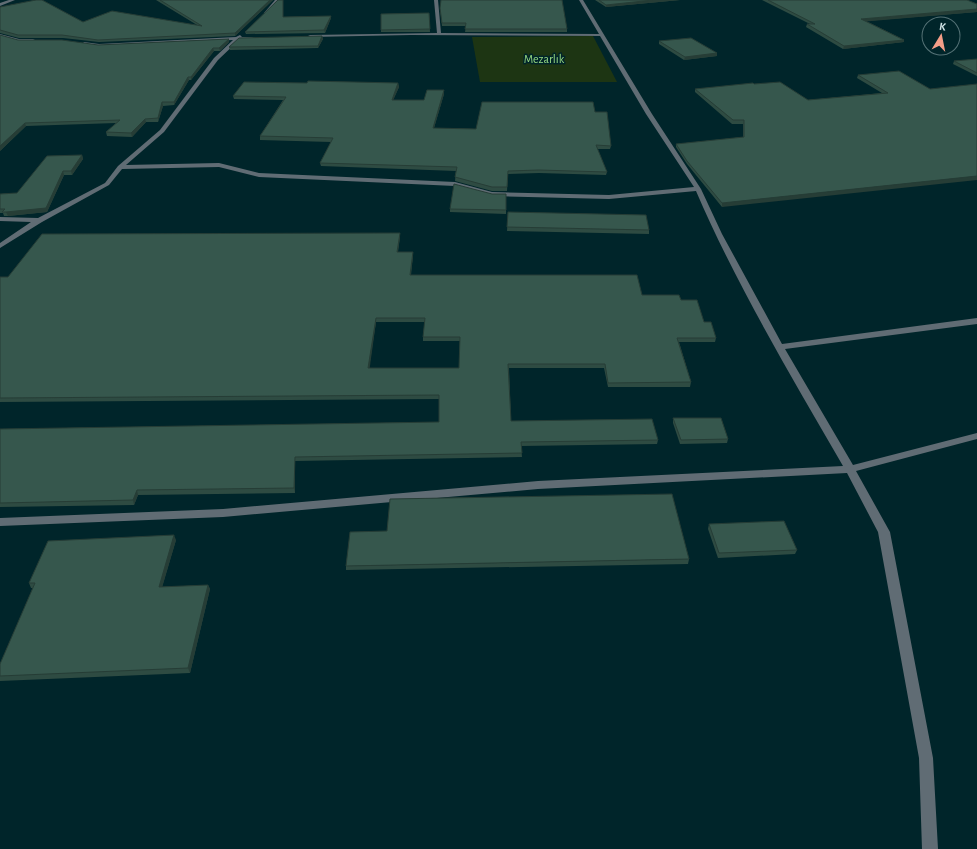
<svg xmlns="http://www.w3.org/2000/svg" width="977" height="849" viewBox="0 0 977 849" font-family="'Alegreya Sans',sans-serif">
	<rect width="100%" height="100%" fill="#00252a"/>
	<path fill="#1d3513" d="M593,36L617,82H480L472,37Z"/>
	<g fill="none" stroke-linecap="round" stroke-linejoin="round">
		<g fill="#606c74" fill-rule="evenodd">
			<path d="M9,0H15L0,6V3Z"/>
			<path d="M275,0H279L268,13H264Z"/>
			<path d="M434,0H438L441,33L599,34L579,0H583L652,114L701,189L722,234L782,344L977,318V324L785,349L853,465L977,433V439L856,471L890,532L933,758L938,849H922L919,758L878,532L847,473L538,489L223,517L0,526V518L223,509L538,481L843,466C791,376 737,286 696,191L609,199L492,196L455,186L259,177L219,167L122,169L109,185L42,222L0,248V243L31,222L0,221V217L38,218L105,183L118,166L160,130L214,58L233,40L99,46L82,44L84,42L99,44L236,37L240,35L242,37H252L254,38L239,40L218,60L164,132L126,165L219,163L259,173L455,182L492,192L609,195L694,187L646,114L600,36L411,35L310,37L308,36L310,35L437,33Z"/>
			<path d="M0,34L19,39H33L35,40C26,45 10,39 0,36Z"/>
		</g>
	</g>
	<g fill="#2e4b42" fill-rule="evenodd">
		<path d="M156,0H273L235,36L99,42L63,38H19L0,33V7L83,22L197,25Z"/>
		<path d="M595,0H680L606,7Z"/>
		<path d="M762,0H967L977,4V12L866,21L904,40V42L843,49L806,27L807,24H810Z"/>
		<path d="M440,8L567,29V32H465L466,26H442Z"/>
		<path d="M429,13L430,32H381V14Z"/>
		<path d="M331,16V18L325,33L246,34L245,32L284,17Z"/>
		<path d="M322,36L323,39L318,48L230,50L229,47Z"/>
		<path d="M229,39V42L220,51H214L191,80H189L174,105L163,106L158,122H146L132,137L107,136L106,132L116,123L26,126L0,151L18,40L98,45Z"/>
		<path d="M659,41L717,53V56L684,60L659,44Z"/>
		<path d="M977,59V76L953,64L954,61Z"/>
		<path d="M858,75L930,89L722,207L687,164L676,147V144L743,137V124H732L695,92V89L754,84L808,100L882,93L857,78Z"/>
		<path d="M307,83H398L399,87L393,100H424L444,94L434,128L476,129L595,112L611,146L610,149H597L607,172L606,175L539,173L508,174L507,191H492L455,181L456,171L321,166L320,163L331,142L260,140V136L283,100L234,99L233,96Z"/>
		<path d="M82,155L83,159L72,175H64L47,212L8,216H4L3,213H0V194L17,193Z"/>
		<path d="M492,194H506V214L450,212V209Z"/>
		<path d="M508,212L649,230V234L507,231Z"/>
		<path d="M400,237L398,252L413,256L411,275L642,295L681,300L704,322L716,338L715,342H679L691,382L690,387H608L604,368H509L511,421L658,440L657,444L521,446L522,457L295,461V493L138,495L134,505L0,507V429L439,422V399L0,402V277H8ZM376,322H425L423,337V341H460L459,368H369Z"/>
		<path d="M673,418L728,439L727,443L680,444L673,423Z"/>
		<path d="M709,524L797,550L795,554L718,558L708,529Z"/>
		<path d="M176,540L162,587L208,585L210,589L190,673L0,681V664L33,588H31L29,583Z"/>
		<path d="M689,559L688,564L346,570V566Z"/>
	</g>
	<g fill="#263d36">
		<path d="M270,0H273L235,36V33Z"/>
		<path d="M653,0H680L606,7V5Z"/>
		<path d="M977,9V12L860,22L861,19Z"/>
		<path d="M331,16V18L325,33L324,30Z"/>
		<path d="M322,36L323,39L318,48V46Z"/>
		<path d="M229,39V42L220,51L219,48Z"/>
		<path d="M904,40V42L843,49L844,46Z"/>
		<path d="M213,48L214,51L191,80V77Z"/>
		<path d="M717,53V56L684,60L685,57Z"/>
		<path d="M188,77L189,80L174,105V102Z"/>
		<path d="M398,83L399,87L392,103V100Z"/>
		<path d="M444,90V94L433,131V128Z"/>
		<path d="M162,102L163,106L158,122V118Z"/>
		<path d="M145,119L146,122L132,137L131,133Z"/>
		<path d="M25,123L26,126L0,151V146Z"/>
		<path d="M82,155L83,159L72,175L71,171Z"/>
		<path d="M63,171L64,175L47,212L8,216L6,212Z"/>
		<path d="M977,176V180L722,207V203Z"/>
		<path d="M400,233V237L397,256V252Z"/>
		<path d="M413,252V256L410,279V275Z"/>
		<path d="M376,318V322L369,373L368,368Z"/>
		<path d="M295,457V493L294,488Z"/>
		<path d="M137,490L138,495L134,505L133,500Z"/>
		<path d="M174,535L176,540L161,591L159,587Z"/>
		<path d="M208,585L210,589L190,673L188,668Z"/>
	</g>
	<g fill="#36574d" stroke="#263d36" fill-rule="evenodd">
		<path d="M36,0H42L83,22L112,11L202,26L160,0H270L235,33L98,40L62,35H18L0,30V7Z"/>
		<path d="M278,0H283V17L331,16L324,30L245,32Z"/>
		<path d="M441,0H562L567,29H465L466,23H442L440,8Z"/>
		<path d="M599,0H653L606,5Z"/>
		<path d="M768,0H967L977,4V9L861,19L904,40L844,46L807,24H815Z"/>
		<path d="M429,13L430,29L381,30V14Z"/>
		<path d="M0,35L18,40H62L98,45L229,39L219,48H213L191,77H188L174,102H162L158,118L145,119L131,133L106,132L120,120L25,123L0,146Z"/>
		<path d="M322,36L318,46L229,47L239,38Z"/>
		<path d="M691,38L717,53L685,57L659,41Z"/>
		<path d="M977,59V73L954,61Z"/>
		<path d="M899,71L930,89L977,84V176L722,203L687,161L676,144L744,137V120H733L695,89L753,83L754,84L780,82L808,100L888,93L858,75Z"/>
		<path d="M308,81L398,83L392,100H424L427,90H444L433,128L476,129L482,102H593L595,112H607L611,146L596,145L607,172L539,170L508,171L507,187H492L455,177L457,167L320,163L333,138L260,136L286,97L233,96L244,82L307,83Z"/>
		<path d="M82,155L71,171H63L46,208L6,212H2L5,209H0V194L17,193L47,156Z"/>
		<path d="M454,184L492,194H506V210L450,209Z"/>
		<path d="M508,212L646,215L649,230L507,227Z"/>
		<path d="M400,233L397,252H413L410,275H637L642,295H679L681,300H697L704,322H711L716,338H677L691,382L608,383L605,364H508L511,421L652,419L658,440L521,442L522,453L295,457L294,488L137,490L133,500L0,503V429L439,422V395L0,398V277H8L42,234ZM376,318H425L423,337H460L459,368H368Z"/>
		<path d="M673,418H721L728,439L681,440Z"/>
		<path d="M672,494L689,559L346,566L350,532L387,531L390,499Z"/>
		<path d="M784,521L797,550L719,553L709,524Z"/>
		<path d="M174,535L159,587L208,585L188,668L0,676V664L35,583H29L48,541Z"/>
	</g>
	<g text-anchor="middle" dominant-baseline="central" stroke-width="3" stroke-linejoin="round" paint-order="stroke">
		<g font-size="12" fill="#98da82" stroke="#00252a">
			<text x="544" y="59">Mezarlık</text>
		</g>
	</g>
	<g transform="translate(941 36) rotate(10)"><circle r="19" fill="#00252a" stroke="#547276"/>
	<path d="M0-3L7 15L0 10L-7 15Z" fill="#f49e88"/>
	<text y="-6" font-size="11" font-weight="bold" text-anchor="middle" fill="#d2e6e9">K</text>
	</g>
</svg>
